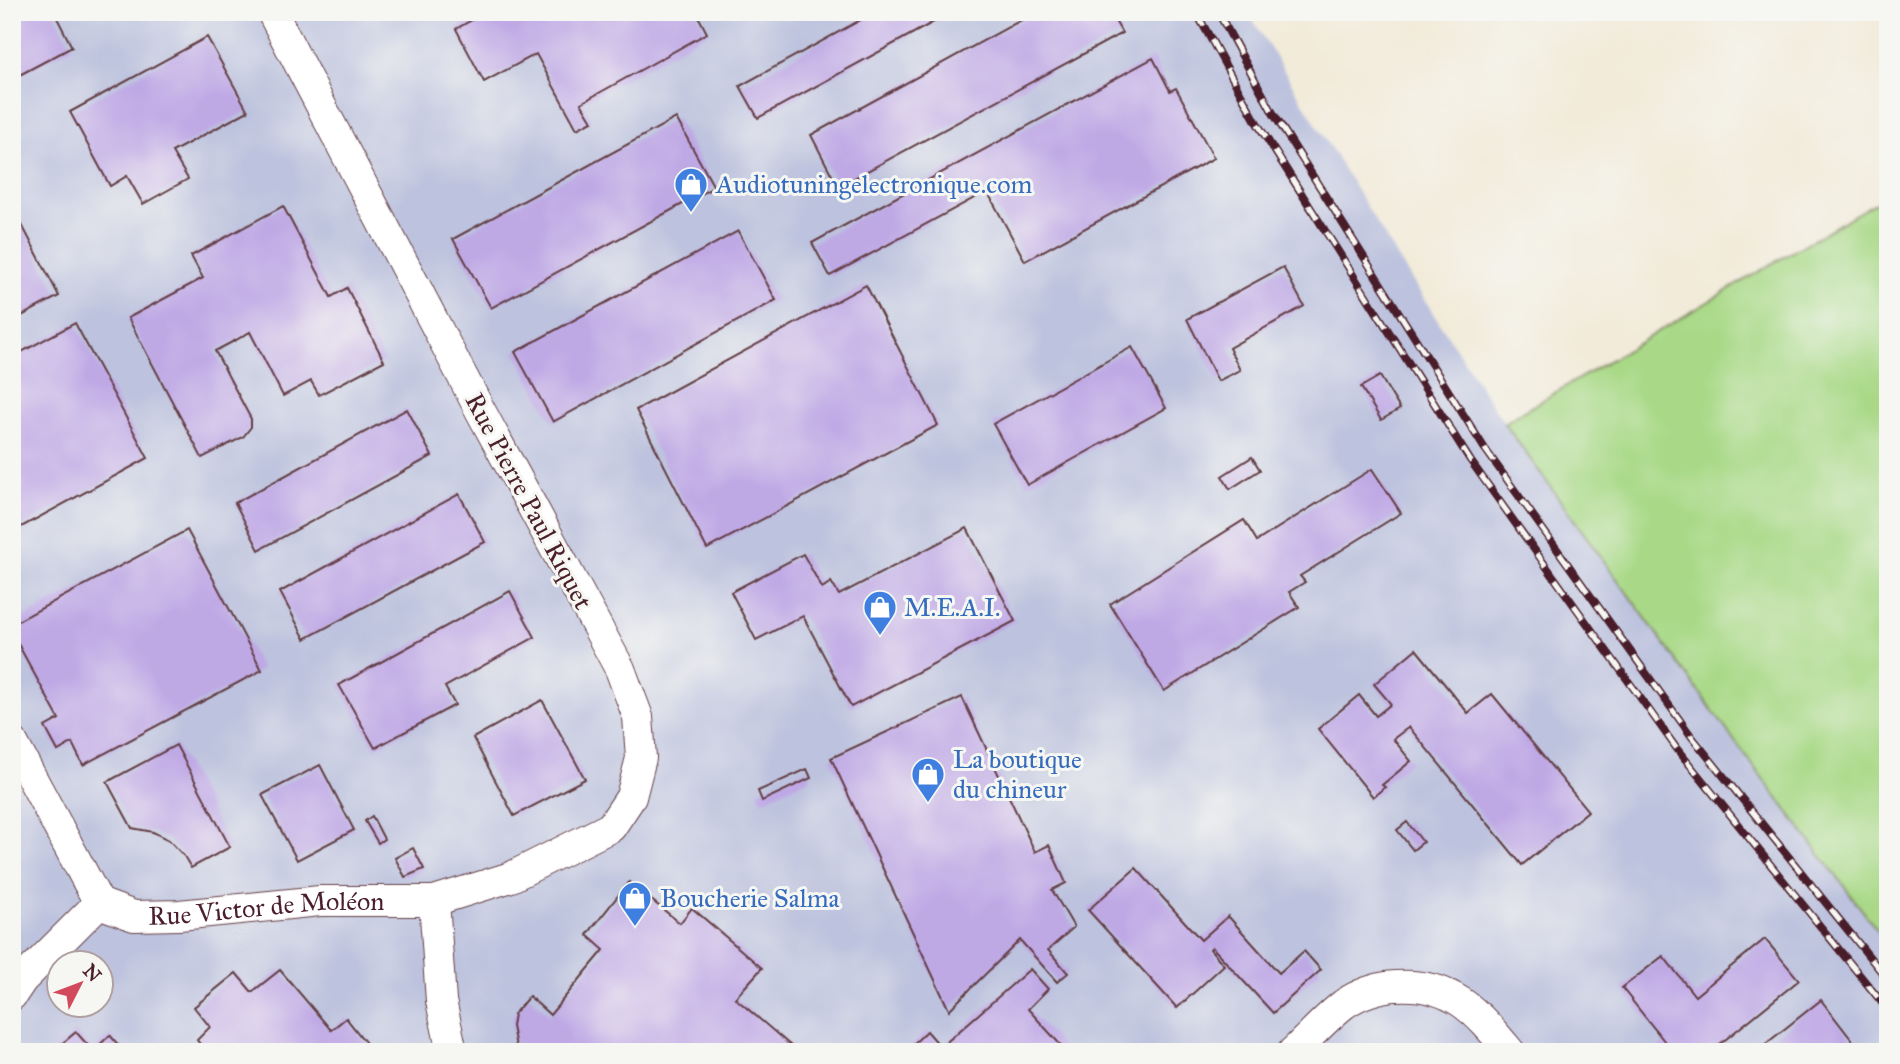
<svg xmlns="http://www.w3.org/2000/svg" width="1900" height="1064" viewBox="0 0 1900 1064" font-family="'IM FELL Great Primer',serif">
	<rect width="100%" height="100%" fill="#f6f6f2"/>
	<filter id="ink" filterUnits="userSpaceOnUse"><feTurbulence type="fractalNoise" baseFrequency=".0143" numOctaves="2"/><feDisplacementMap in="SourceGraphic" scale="14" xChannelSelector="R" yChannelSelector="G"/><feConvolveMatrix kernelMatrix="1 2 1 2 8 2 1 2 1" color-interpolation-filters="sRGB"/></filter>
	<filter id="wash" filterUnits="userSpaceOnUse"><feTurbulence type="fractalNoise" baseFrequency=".00686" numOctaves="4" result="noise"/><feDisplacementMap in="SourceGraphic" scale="28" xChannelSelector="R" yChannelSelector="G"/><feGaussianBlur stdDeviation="1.57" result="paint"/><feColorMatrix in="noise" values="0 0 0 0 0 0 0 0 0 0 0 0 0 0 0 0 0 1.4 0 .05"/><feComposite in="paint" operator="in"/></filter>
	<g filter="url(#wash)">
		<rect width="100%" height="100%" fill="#f2ebda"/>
		<path fill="#bdc3de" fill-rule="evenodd" d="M12,12H1248L1403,266L1504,423L1736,743L1888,943V1052H12ZM60,962H102V1004H60Z"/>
		<path fill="#a9d987" stroke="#7a7c59" stroke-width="2" d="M1888,195V943H1887L1736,743L1504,423Z"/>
		<g id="blocks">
			<g fill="#bfa9e5">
				<path d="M12,12H54L72,47L12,79Z"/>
				<path d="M486,12H696L707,33L581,103L592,121L577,129L536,54L484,82L456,29Z"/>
				<path d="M875,12H952L758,118L740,86Z"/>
				<path d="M1036,12H1110L1122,33L838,187L811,135Z"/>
				<path d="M207,37L248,111L172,152L188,179L143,204L127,176L110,186L70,112Z"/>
				<path d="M1153,58L1170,91L1176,88L1214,158L1025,261L987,191L830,276L812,243Z"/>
				<path d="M676,118L714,187L491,308L453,239Z"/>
				<path d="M283,206L331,297L347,288L384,361L319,395L311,381L283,396L250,332L236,340L215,351L251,419V427L243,437L202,458L128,318L203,278L191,256Z"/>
				<path d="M22,225L59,296L12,321V230Z"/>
				<path d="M738,231L776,300L553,422L515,352Z"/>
				<path d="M1283,267L1304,306L1229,348L1240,370L1218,381L1187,319Z"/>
				<path d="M866,285L938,425L707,549L636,410Z"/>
				<path d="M75,323L148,458L12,532V357Z"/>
				<path d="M1132,347L1166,408L1027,485L993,424Z"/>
				<path d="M1380,376L1400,409L1381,420L1361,387Z"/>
				<path d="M407,409L432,456L259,550L235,503Z"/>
				<path d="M1252,457L1260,470L1230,489L1222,476Z"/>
				<path d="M1372,469L1401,513L1300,576L1305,582L1289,592L1299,607L1164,691L1110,604L1244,520L1257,541Z"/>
				<path d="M459,494L485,542L305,639L280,592Z"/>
				<path d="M967,528L1015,621L851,707L803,616L756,640L731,592L803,554L822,588L831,582L839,595Z"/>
				<path d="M187,530L262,670L83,765L72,743L58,751L45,727L59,719L12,633V624Z"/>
				<path d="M510,591L535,637L445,687L455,705L375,748L339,685Z"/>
				<path d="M1416,649L1468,713L1492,694L1588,811L1522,865L1409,727L1393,739L1411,761L1382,785L1385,787L1373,797L1318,729L1359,695L1376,716L1391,704L1374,684Z"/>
				<path d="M962,697L1035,852L1049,845L1066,883L1052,890L1074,927L1048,950L1068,973L1057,982L1020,940L949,1010L831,758Z"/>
				<path d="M542,700L585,779L514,816L473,738Z"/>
				<path d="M176,745L230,847L191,868L184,856L169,840L153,832L132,828L107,782Z"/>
				<path d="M320,765L354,830L297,860L262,795Z"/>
				<path d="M807,769L811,778L762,801L758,791Z"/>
				<path d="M372,816L384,839L378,843L365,821Z"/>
				<path d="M1407,822L1423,842L1413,850L1397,830Z"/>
				<path d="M413,848L424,869L405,877L395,858Z"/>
				<path d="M1136,868L1201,940L1228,916L1279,973L1304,951L1321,970L1273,1013L1212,947L1210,949L1224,965L1177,1008L1088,910Z"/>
				<path d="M629,882L680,923L692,908L762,968L735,998L798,1052H517L512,1026L514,1014L529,996L550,1015L604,950L587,935Z"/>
				<path d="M1765,939L1799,980L1710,1052H1653L1665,1042L1622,988L1663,956L1695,996Z"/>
				<path d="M1030,969L1048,989L1028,1009L1067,1052H905L927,1031L941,1047Z"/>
				<path d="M280,970L331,1030L346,1018L373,1052H206L197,1040L210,1027L194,1007L236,973L252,992Z"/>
				<path d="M1821,1000L1861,1052H1759L1758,1050Z"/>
				<path d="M76,1032L93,1051L110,1035L124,1052H52Z"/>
			</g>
		</g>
	</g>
	<g filter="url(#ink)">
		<use href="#blocks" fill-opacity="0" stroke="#633e45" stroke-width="2"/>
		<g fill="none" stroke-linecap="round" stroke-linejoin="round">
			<defs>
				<g id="minor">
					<path id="s1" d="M12,741L99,903L134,916L179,915L320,901H434L511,877L611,827L631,797L641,758L638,717L620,669L480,410L272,12"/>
					<path d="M434,901L441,1001L452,1052"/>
					<path d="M12,995L22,980L99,903"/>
					<path d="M1293,1052C1310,1036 1326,1018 1344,1004C1358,994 1378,987 1395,986C1452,982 1476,1011 1510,1052"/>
				</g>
			</defs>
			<use href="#minor" stroke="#633e45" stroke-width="32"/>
			<path stroke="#633e45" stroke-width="4.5" stroke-dasharray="2 5" stroke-linecap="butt" d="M12,1046L17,1052"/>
			<use href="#minor" stroke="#fff" stroke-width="30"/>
			<defs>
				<g id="rail">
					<path d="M1196,12L1257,123L1470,460L1677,749L1888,1010"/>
					<path d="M1218,12L1273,113L1485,449L1692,737L1888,980"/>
				</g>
			</defs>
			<use href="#rail" stroke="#4a1f2b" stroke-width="8"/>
			<use href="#rail" stroke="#f6f6f2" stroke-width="5" stroke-dasharray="16" stroke-linecap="butt"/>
		</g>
	</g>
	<defs>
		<symbol id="shop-pin" viewBox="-11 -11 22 30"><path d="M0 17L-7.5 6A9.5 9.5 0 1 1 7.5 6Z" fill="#3f7fe0" stroke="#f6f6f2"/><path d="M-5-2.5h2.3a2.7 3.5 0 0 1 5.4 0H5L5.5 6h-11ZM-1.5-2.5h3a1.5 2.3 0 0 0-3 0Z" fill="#fff"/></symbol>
	</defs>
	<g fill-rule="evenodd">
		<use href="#shop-pin" x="672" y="165" width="38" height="52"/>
		<use href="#shop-pin" x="861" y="588" width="38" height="52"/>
		<use href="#shop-pin" x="909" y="755" width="38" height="52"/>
		<use href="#shop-pin" x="616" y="879" width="38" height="52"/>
	</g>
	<g text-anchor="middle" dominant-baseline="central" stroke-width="6" stroke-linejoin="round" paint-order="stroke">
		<g font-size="26" fill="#366cbe" stroke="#f6f6f2" text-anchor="start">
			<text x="716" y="184">Audiotuningelectronique.com</text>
			<text x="904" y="607">M.E.A.I.</text>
			<text x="953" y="759">La boutique<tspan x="953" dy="30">du chineur</tspan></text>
			<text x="660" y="898">Boucherie Salma</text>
		</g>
		<g font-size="26" fill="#4a1f2b" stroke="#f6f6f2">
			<text transform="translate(529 501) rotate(62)">Rue Pierre Paul Riquet</text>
			<text stroke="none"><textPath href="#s1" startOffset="354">Rue Victor de Moléon</textPath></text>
		</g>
	</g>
	<rect width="1900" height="1064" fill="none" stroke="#f6f6f2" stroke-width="42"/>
	<g transform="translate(80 984) rotate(48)"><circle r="33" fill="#f6f6f2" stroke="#b1a0a2" stroke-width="2"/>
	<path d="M0-5L12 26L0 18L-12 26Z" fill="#d1495b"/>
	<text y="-10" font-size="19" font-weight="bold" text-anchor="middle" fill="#4a1f2b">N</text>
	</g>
</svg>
